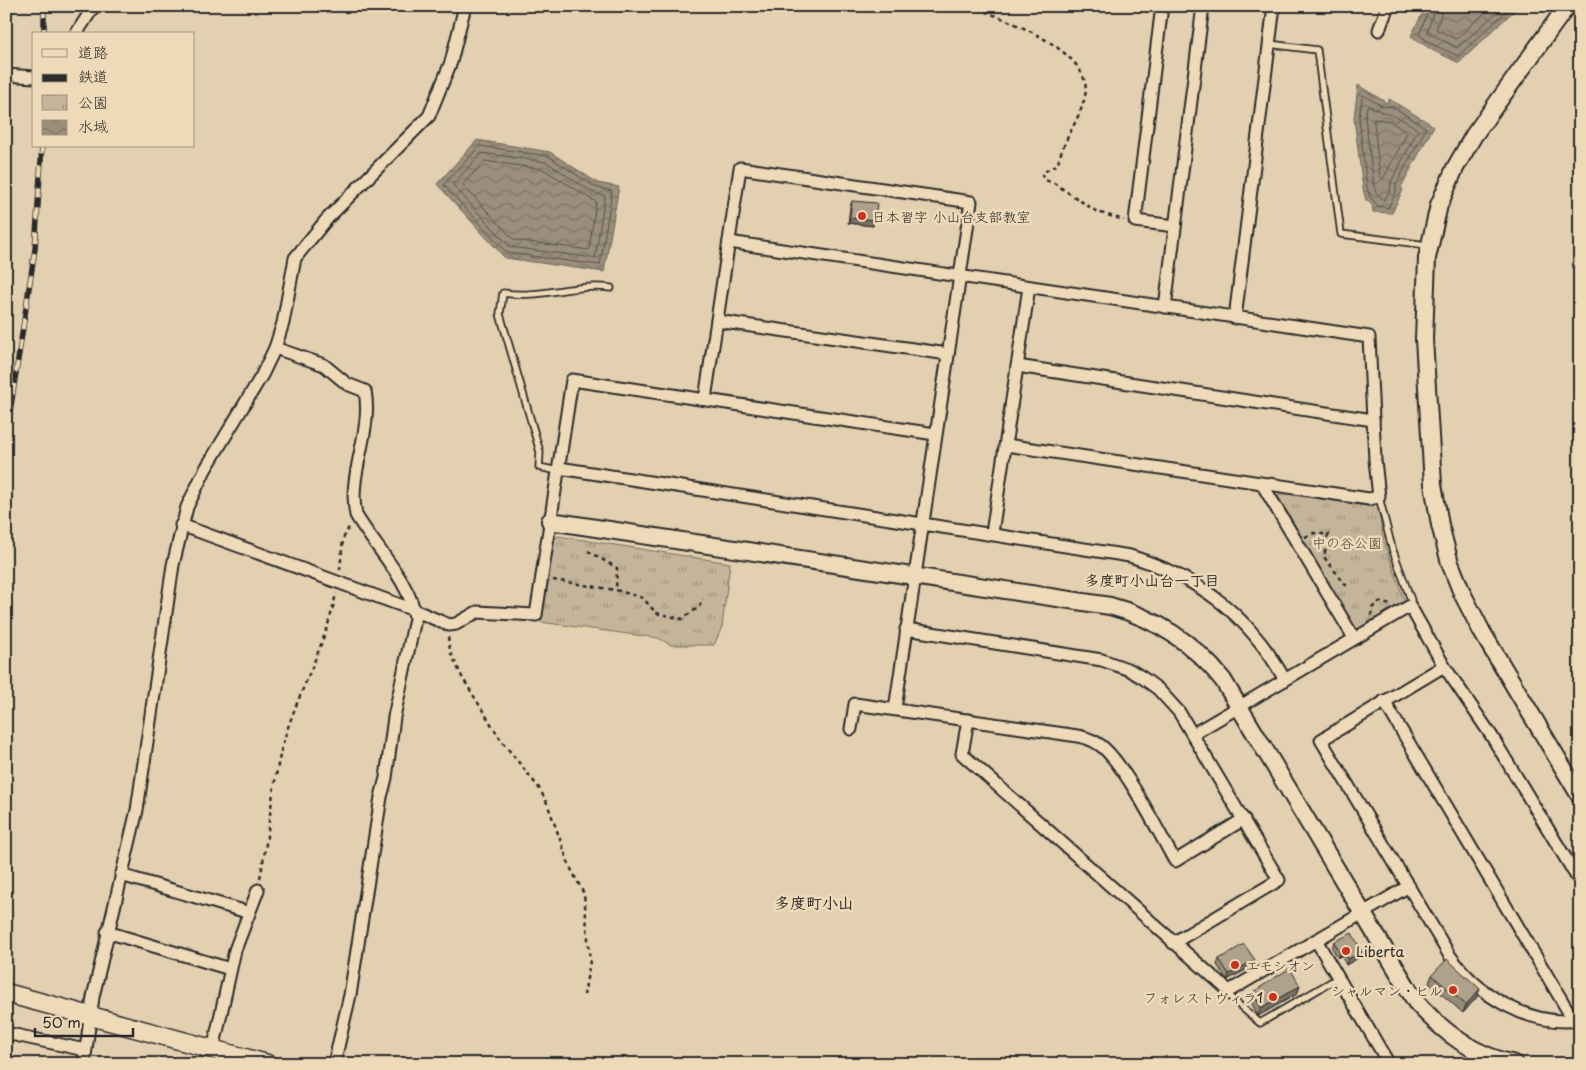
<svg xmlns="http://www.w3.org/2000/svg" width="1586" height="1070" viewBox="0 0 1586 1070" font-family="'Playpen Sans','Klee One',sans-serif">
	<defs>
		<pattern id="park-tufts" width="24" height="20" patternUnits="userSpaceOnUse" patternTransform="scale(1.25)"><rect width="24" height="20" fill="#c4b499"/><path d="M3 7l-1-3M5 7V3M7 7l1-3M15 17l-1-3M17 17v-4M19 17l1-3" fill="none" stroke="#9f937d"/></pattern>
		<pattern id="water-waves" width="16" height="10" patternUnits="userSpaceOnUse" patternTransform="scale(1.25)"><rect width="16" height="10" fill="#9a8e7b"/><path d="M0 5q4-4 8 0t8 0" fill="none" stroke="#7e7465"/></pattern>
	</defs>
	<rect width="100%" height="100%" fill="#e2d0b0"/>
	<filter id="ink" filterUnits="userSpaceOnUse"><feTurbulence type="fractalNoise" baseFrequency=".02" numOctaves="2"/><feDisplacementMap in="SourceGraphic" scale="10" xChannelSelector="R" yChannelSelector="G"/><feConvolveMatrix kernelMatrix="1 2 1 2 8 2 1 2 1" color-interpolation-filters="sRGB"/></filter>
	<g filter="url(#ink)">
		<g fill="url(#park-tufts)" stroke="#787062">
			<path d="M1281,492L1378,508L1384,542L1405,602C1400,615 1373,624 1359,629L1353,626L1278,496Z"/>
			<path d="M558,536L730,563L722,627L714,645H671L658,638L540,622L554,539Z"/>
		</g>
		<g fill="url(#water-waves)" stroke="#6e665b">
			<path d="M1426,6H1519L1459,63L1432,50L1411,36Z"/>
			<path d="M1358,85L1387,103L1389,99L1434,126L1401,187L1403,190L1392,213L1373,212L1372,205L1366,200L1363,189L1354,118Z"/>
			<path d="M477,140L550,152L598,183L619,187L604,272L505,258L437,184Z"/>
		</g>
		<g fill="none" stroke-linecap="round" stroke-linejoin="round">
			<g stroke="#57534b" stroke-width="1">
				<path d="M1430,6L1419,35L1434,45L1458,56L1512,6"/>
				<path d="M1436,6L1427,32L1457,48L1504,6"/>
				<path d="M1444,6L1436,29L1456,39L1492,6"/>
				<path d="M1363,95L1384,107L1392,106L1426,128L1396,184V192L1388,208L1378,206L1370,197L1367,188L1359,118Z"/>
				<path d="M1370,106C1386,116 1403,116 1418,130L1391,182L1390,191L1384,200L1376,193L1374,186L1365,118L1367,107Z"/>
				<path d="M1374,119L1390,121L1407,133L1383,179L1380,176Z"/>
				<path d="M480,146L548,156L595,187L612,191L600,265L507,253L444,185Z"/>
				<path d="M482,153L546,162L592,192L605,196L595,258L510,247L453,185Z"/>
				<path d="M485,161L543,169L596,202L589,250L514,240L463,185Z"/>
			</g>
			<defs>
				<g id="lane">
					<path d="M1269,44L1317,50L1341,234L1427,245"/>
					<path d="M558,471L539,467L540,452L500,314L503,293C541,299 573,283 611,288"/>
					<path d="M1379,497L1392,548L1411,600L1410,606"/>
					<path d="M1229,991L1231,998L1260,1023L1338,978"/>
				</g>
				<g id="street">
					<path d="M1162,6L1135,221L1175,226"/>
					<path d="M1379,30L1388,6"/>
					<path d="M76,34L94,6"/>
					<path d="M6,75L34,77"/>
					<path d="M729,242L1369,337L1375,460L1379,497L1369,499L1006,445"/>
					<path d="M1165,307L1203,6"/>
					<path d="M1235,318L1274,6"/>
					<path d="M717,321L948,354"/>
					<path d="M275,348L324,365L347,384L365,391C373,433 347,474 356,515C373,545 414,586 415,619L394,717L386,778L381,797L350,995L334,1064"/>
					<path d="M1017,366L1373,420"/>
					<path d="M705,399L740,168L971,202L895,709"/>
					<path d="M559,468L1130,556C1200,578 1249,615 1285,680"/>
					<path d="M1262,484L1354,638"/>
					<path d="M181,525L414,610L449,625L456,624L477,612L536,615L572,380L935,434"/>
					<path d="M992,533L1029,287"/>
					<path d="M906,629L1102,660L1130,670L1143,678L1158,689L1179,712L1279,880L1173,943"/>
					<path d="M1444,666L1321,740L1450,956C1479,996 1529,1027 1580,1020"/>
					<path d="M1384,701L1574,1021"/>
					<path d="M968,720L962,754L1229,991L1409,886"/>
					<path d="M851,729L855,704L1071,735C1081,736 1092,739 1100,745C1123,761 1159,833 1175,861L1244,819"/>
					<path d="M1193,734L1410,606L1444,666L1491,735L1580,882"/>
					<path d="M121,875L247,912"/>
					<path d="M107,932L230,969"/>
					<path d="M1316,940L1389,1064"/>
					<path d="M6,1033L85,1050"/>
					<path d="M213,1050L235,950L258,890"/>
					<path d="M84,1064L93,997L137,810L173,565L187,507L205,470L262,375L275,348L283,323L295,258L327,219L429,116L451,62L465,6"/>
				</g>
				<g id="secondary">
					<path d="M1567,6L1474,135L1455,168L1439,205L1427,258L1424,339L1433,484L1440,525L1450,563L1462,593L1482,632L1580,796"/>
					<path d="M550,521L1110,606C1155,618 1193,642 1223,680L1416,1002C1443,1032 1474,1056 1515,1064"/>
				</g>
				<path id="primary" d="M6,993L267,1064"/>
			</defs>
			<use href="#lane" stroke="#2b2b2b" stroke-width="9"/>
			<use href="#street" stroke="#2b2b2b" stroke-width="15"/>
			<use href="#secondary" stroke="#2b2b2b" stroke-width="20"/>
			<use href="#primary" stroke="#2b2b2b" stroke-width="21"/>
			<g stroke="#2b2b2b" stroke-width="2.5" stroke-dasharray="4 4" stroke-linecap="butt">
				<path d="M970,6C1003,18 1095,51 1085,96C1080,120 1063,139 1058,164L1044,172L1042,175L1045,180L1054,183L1097,212L1124,220"/>
				<path d="M1328,534L1324,557L1348,588"/>
				<path d="M1305,537L1314,533L1330,535"/>
				<path d="M588,551L617,568L616,590"/>
				<path d="M340,570L343,539L350,525"/>
				<path d="M553,580L616,590L643,598L656,613L682,619L699,607L703,599"/>
				<path d="M1371,616L1372,608L1379,602L1391,605"/>
				<path d="M448,637L450,651L462,677L501,740L539,788L547,803L570,867L584,894L590,961L584,995"/>
				<path d="M260,878C269,835 271,791 282,747C296,695 326,647 336,593"/>
			</g>
			<use href="#lane" stroke="#eedab8" stroke-width="5.5"/>
			<use href="#street" stroke="#eedab8" stroke-width="11"/>
			<use href="#secondary" stroke="#eedab8" stroke-width="16"/>
			<use href="#primary" stroke="#eedab8" stroke-width="18"/>
			<defs>
				<g id="rail">
					<path d="M44,6V34"/>
					<path d="M6,438L35,249L42,146"/>
				</g>
			</defs>
			<use href="#rail" stroke="#2b2b2b" stroke-width="5.5"/>
			<use href="#rail" stroke="#eedab8" stroke-width="4" stroke-dasharray="11" stroke-linecap="butt"/>
		</g>
		<g fill="#968a78" stroke="#2b2b2b">
			<path d="M852,201L873,226L848,223L850,206Z"/>
			<path d="M1334,942L1362,952L1360,957L1346,965L1341,955L1338,958L1332,948Z"/>
			<path d="M1219,959L1255,960L1253,966L1227,980L1217,965Z"/>
			<path d="M1432,975L1477,997L1463,1013L1429,983Z"/>
			<path d="M1300,986L1297,994L1258,1016L1250,1000L1253,992Z"/>
			<path d="M1578,1019H1580V1047H1577L1575,1028Z"/>
		</g>
		<g fill="#7a7161" stroke="#2b2b2b">
			<path d="M850,218L875,220L873,226L848,223Z"/>
			<path d="M1343,950L1341,955L1338,958L1340,953Z"/>
			<path d="M1362,952L1360,957L1346,965L1348,959Z"/>
			<path d="M1255,960L1253,966L1227,980L1229,974Z"/>
			<path d="M1300,986L1297,994L1258,1016L1261,1008Z"/>
			<path d="M1480,989L1477,997L1463,1013L1466,1005Z"/>
			<path d="M1580,1040V1047H1577Z"/>
		</g>
		<g fill="#afa18b" stroke="#2b2b2b">
			<path d="M852,201L877,203L875,220L850,218Z"/>
			<path d="M1352,933L1362,952L1348,959L1343,950L1340,953L1334,942Z"/>
			<path d="M1244,944L1255,960L1229,974L1219,959Z"/>
			<path d="M1447,959L1480,989L1466,1005L1432,975Z"/>
			<path d="M1290,968L1300,986L1261,1008L1253,992Z"/>
			<path d="M1578,1019H1580V1034Z"/>
			<path d="M675,1060L687,1064H674Z"/>
		</g>
	</g>
	<g fill="#c8321e" stroke="#eedab8" stroke-width="2">
		<circle cx="862" cy="216" r="5"/>
		<circle cx="1346" cy="951" r="5"/>
		<circle cx="1235" cy="965" r="5"/>
		<circle cx="1453" cy="990" r="5"/>
		<circle cx="1273" cy="997" r="5"/>
	</g>
	<g text-anchor="middle" dominant-baseline="central" stroke-width="5" stroke-linejoin="round" paint-order="stroke">
		<g font-size="14" fill="#2b2b2b" stroke="#eedab8" text-anchor="start">
			<text x="872" y="216">日本習字 小山台支部教室</text>
			<text x="1356" y="951">Liberta</text>
			<text x="1245" y="965">エモシオン</text>
			<text x="1443" y="990" text-anchor="end">シャルマン・ヒル</text>
			<text x="1263" y="997" text-anchor="end">フォレストヴィラ1</text>
		</g>
		<g font-size="14" fill="#4a4641" stroke="#eedab8">
			<text x="1347" y="542">中の谷公園</text>
		</g>
		<g font-size="15" font-weight="bold" fill="#2b2b2b" stroke="#eedab8">
			<text x="1152" y="579">多度町小山台一丁目</text>
		</g>
		<g font-size="16" font-weight="bold" fill="#2b2b2b" stroke="#eedab8">
			<text x="814" y="902">多度町小山</text>
		</g>
	</g>
	<rect width="1586" height="1070" fill="none" stroke="#eedab8" stroke-width="25"/>
	<rect x="12" y="12" width="1561" height="1045" fill="none" stroke="#2b2b2b" stroke-width="2" filter="url(#ink)"/>
	<rect x="32" y="32" width="162" height="115" fill="#eedab8" stroke="#a09480"/>
	<rect x="42" y="49" width="25" height="8" fill="#eedab8" stroke="#a09480"/>
	<text x="78" y="58" font-size="15" fill="#2b2b2b">道路</text>
	<rect x="42" y="74" width="25" height="8" fill="#2b2b2b" stroke="#a09480"/>
	<text x="78" y="82" font-size="15" fill="#2b2b2b">鉄道</text>
	<rect x="42" y="95" width="25" height="15" fill="url(#park-tufts)" stroke="#a09480"/>
	<text x="78" y="108" font-size="15" fill="#2b2b2b">公園</text>
	<rect x="42" y="120" width="25" height="15" fill="url(#water-waves)" stroke="#a09480"/>
	<text x="78" y="132" font-size="15" fill="#2b2b2b">水域</text>
	<path d="M35 1028v8h98v-8" fill="none" stroke="#2b2b2b" stroke-width="2.5"/>
	<text x="42" y="1028" font-size="15" fill="#2b2b2b" stroke="#eedab8" stroke-width="4" paint-order="stroke">50 m</text>
</svg>
